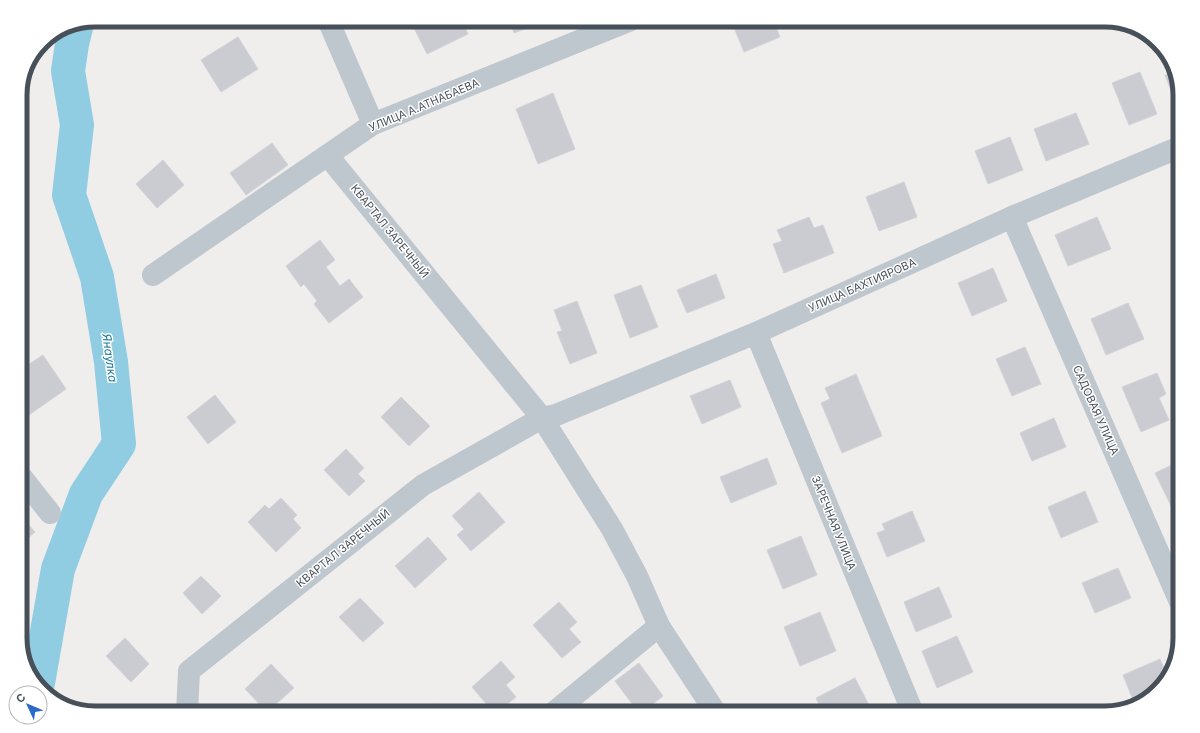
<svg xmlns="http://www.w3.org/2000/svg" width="1200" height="733" viewBox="0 0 1200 733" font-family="Inter,sans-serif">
	<rect width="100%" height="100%" fill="#f0eded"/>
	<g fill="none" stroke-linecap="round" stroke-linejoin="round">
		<path stroke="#90cde2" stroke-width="34" d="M38,683L58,569L86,494L119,444L111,362L97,277L69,195L77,125L68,71L72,44L77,23"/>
	</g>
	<g fill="#caccd1" stroke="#d2d3d8">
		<path d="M410,20H461L468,34L427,54Z"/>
		<path d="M509,20H562L542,28L540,23L514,33Z"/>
		<path d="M731,20H773L780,37L744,52Z"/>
		<path d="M238,37L258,69L221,92L201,60Z"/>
		<path d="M1140,72L1157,114L1129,125L1112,83Z"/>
		<path d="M1174,72L1180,90V102L1176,104L1165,75Z"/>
		<path d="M553,93L575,149L538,164L516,109Z"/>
		<path d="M1076,113L1089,144L1046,161L1034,129Z"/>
		<path d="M1010,137L1023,170L988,184L975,151Z"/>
		<path d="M272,143L288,165L246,195L230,173Z"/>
		<path d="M163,160L184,185L157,208L136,184Z"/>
		<path d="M904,182L917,217L879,231L866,197Z"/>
		<path d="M809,217L814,228L823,225L834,253L784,273L773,244L782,241L777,230Z"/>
		<path d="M1097,217L1111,249L1068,266L1055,235Z"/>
		<path d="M320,240L335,260L326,267L340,286L349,279L363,297L329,323L314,304L317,301L304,284L301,287L286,266Z"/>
		<path d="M993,268L1007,301L972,316L958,283Z"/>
		<path d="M716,274L725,298L687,313L677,290Z"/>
		<path d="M641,285L658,327L630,338L614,295Z"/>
		<path d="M577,301L597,353L570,364L557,332L562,331L554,310Z"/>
		<path d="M1128,303L1144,339L1106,355L1091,319Z"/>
		<path d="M1025,347L1041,384L1012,396L996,359Z"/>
		<path d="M43,355L66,389L26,417L20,408V370Z"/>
		<path d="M1157,373L1166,394L1159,398L1169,420L1141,432L1122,387Z"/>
		<path d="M856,374L882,436L842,453L821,403L830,399L825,388Z"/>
		<path d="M730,380L741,407L702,424L690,396Z"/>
		<path d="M215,395L236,422L208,444L187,417Z"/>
		<path d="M401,397L430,426L409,446L381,417Z"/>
		<path d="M1054,418L1066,447L1032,461L1020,433Z"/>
		<path d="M346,449L364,468L358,474L365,481L349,496L324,470Z"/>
		<path d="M767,458L777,484L731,503L720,477Z"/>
		<path d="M1180,461V512L1175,514L1155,473Z"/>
		<path d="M1085,491L1098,522L1061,538L1048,507Z"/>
		<path d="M479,492L505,522L471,551L457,535L464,529L452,516Z"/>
		<path d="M281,498L297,515L293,519L301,528L276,552L248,522L265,505L269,509Z"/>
		<path d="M912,511L925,541L887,557L877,533L885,530L882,524Z"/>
		<path d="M20,515L35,532L20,545Z"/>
		<path d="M801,536L817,575L783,589L767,550Z"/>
		<path d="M428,537L447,559L415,588L395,566Z"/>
		<path d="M1118,568L1131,598L1095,613L1082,583Z"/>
		<path d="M201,576L221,596L202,614L183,593Z"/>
		<path d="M939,587L952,617L916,632L904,602Z"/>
		<path d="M360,598L384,623L363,642L339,617Z"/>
		<path d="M559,602L577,622L569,629L581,642L562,658L533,625Z"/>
		<path d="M820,612L836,651L800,666L784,627Z"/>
		<path d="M957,636L973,672L937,688L922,651Z"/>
		<path d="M125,638L149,664L131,682L106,656Z"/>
		<path d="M1160,659L1168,678L1142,703L1135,705L1123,675Z"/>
		<path d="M501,661L515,677L506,685L516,697L497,713H494L472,687Z"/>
		<path d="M639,663L663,696L641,713H639L615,681Z"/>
		<path d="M271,664L294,688L267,712L245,689Z"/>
		<path d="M855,678L872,711L869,713H823L816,698Z"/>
		<path d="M437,704L445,713H426Z"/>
	</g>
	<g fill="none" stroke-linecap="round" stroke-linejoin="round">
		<g stroke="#bfc7ce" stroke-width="22">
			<path d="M328,20L373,124"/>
			<path d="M328,156L542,418L612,529L637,576L659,626L716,713"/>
			<path d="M1012,217L1180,602"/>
			<path d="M153,275L373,124L631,20"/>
			<path d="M756,333L913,713"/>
			<path d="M20,475L50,513"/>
			<path d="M187,713L189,671L423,485L542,418L556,415L756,333L1012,217L1180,147"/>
			<path d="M553,713L659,626"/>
		</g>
	</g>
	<g text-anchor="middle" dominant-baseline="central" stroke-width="3" stroke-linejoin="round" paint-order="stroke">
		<g font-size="11" fill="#474f58" stroke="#fff">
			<text transform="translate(424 105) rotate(-23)">УЛИЦА А.АТНАБАЕВА</text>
			<text transform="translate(390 231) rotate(51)">КВАРТАЛ ЗАРЕЧНЫЙ</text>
			<text transform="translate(862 285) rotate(-24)">УЛИЦА БАХТИЯРОВА</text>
			<text transform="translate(1096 410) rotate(66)">САДОВАЯ УЛИЦА</text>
			<text transform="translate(834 523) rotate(68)">ЗАРЕЧНАЯ УЛИЦА</text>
			<text transform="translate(343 548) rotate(-39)">КВАРТАЛ ЗАРЕЧНЫЙ</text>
		</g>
		<g font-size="12" font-style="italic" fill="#1a7898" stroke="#fff">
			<text transform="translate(110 358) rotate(82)">Янаулка</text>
		</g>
	</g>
	<path d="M0 0H1200V733H0ZM95 27H1105A68 68 0 0 1 1173 95V638A68 68 0 0 1 1105 706H95A68 68 0 0 1 27 638V95A68 68 0 0 1 95 27Z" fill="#fff" fill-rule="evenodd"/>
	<path fill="none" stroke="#474f58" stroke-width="5" d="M95 27H1105A68 68 0 0 1 1173 95V638A68 68 0 0 1 1105 706H95A68 68 0 0 1 27 638V95A68 68 0 0 1 95 27Z"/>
	<g transform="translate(28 705) rotate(314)"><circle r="19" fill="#ffffff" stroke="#b5b9bc"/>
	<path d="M0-3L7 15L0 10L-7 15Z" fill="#2b6acc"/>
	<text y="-6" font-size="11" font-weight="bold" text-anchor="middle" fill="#474f58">С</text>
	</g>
</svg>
